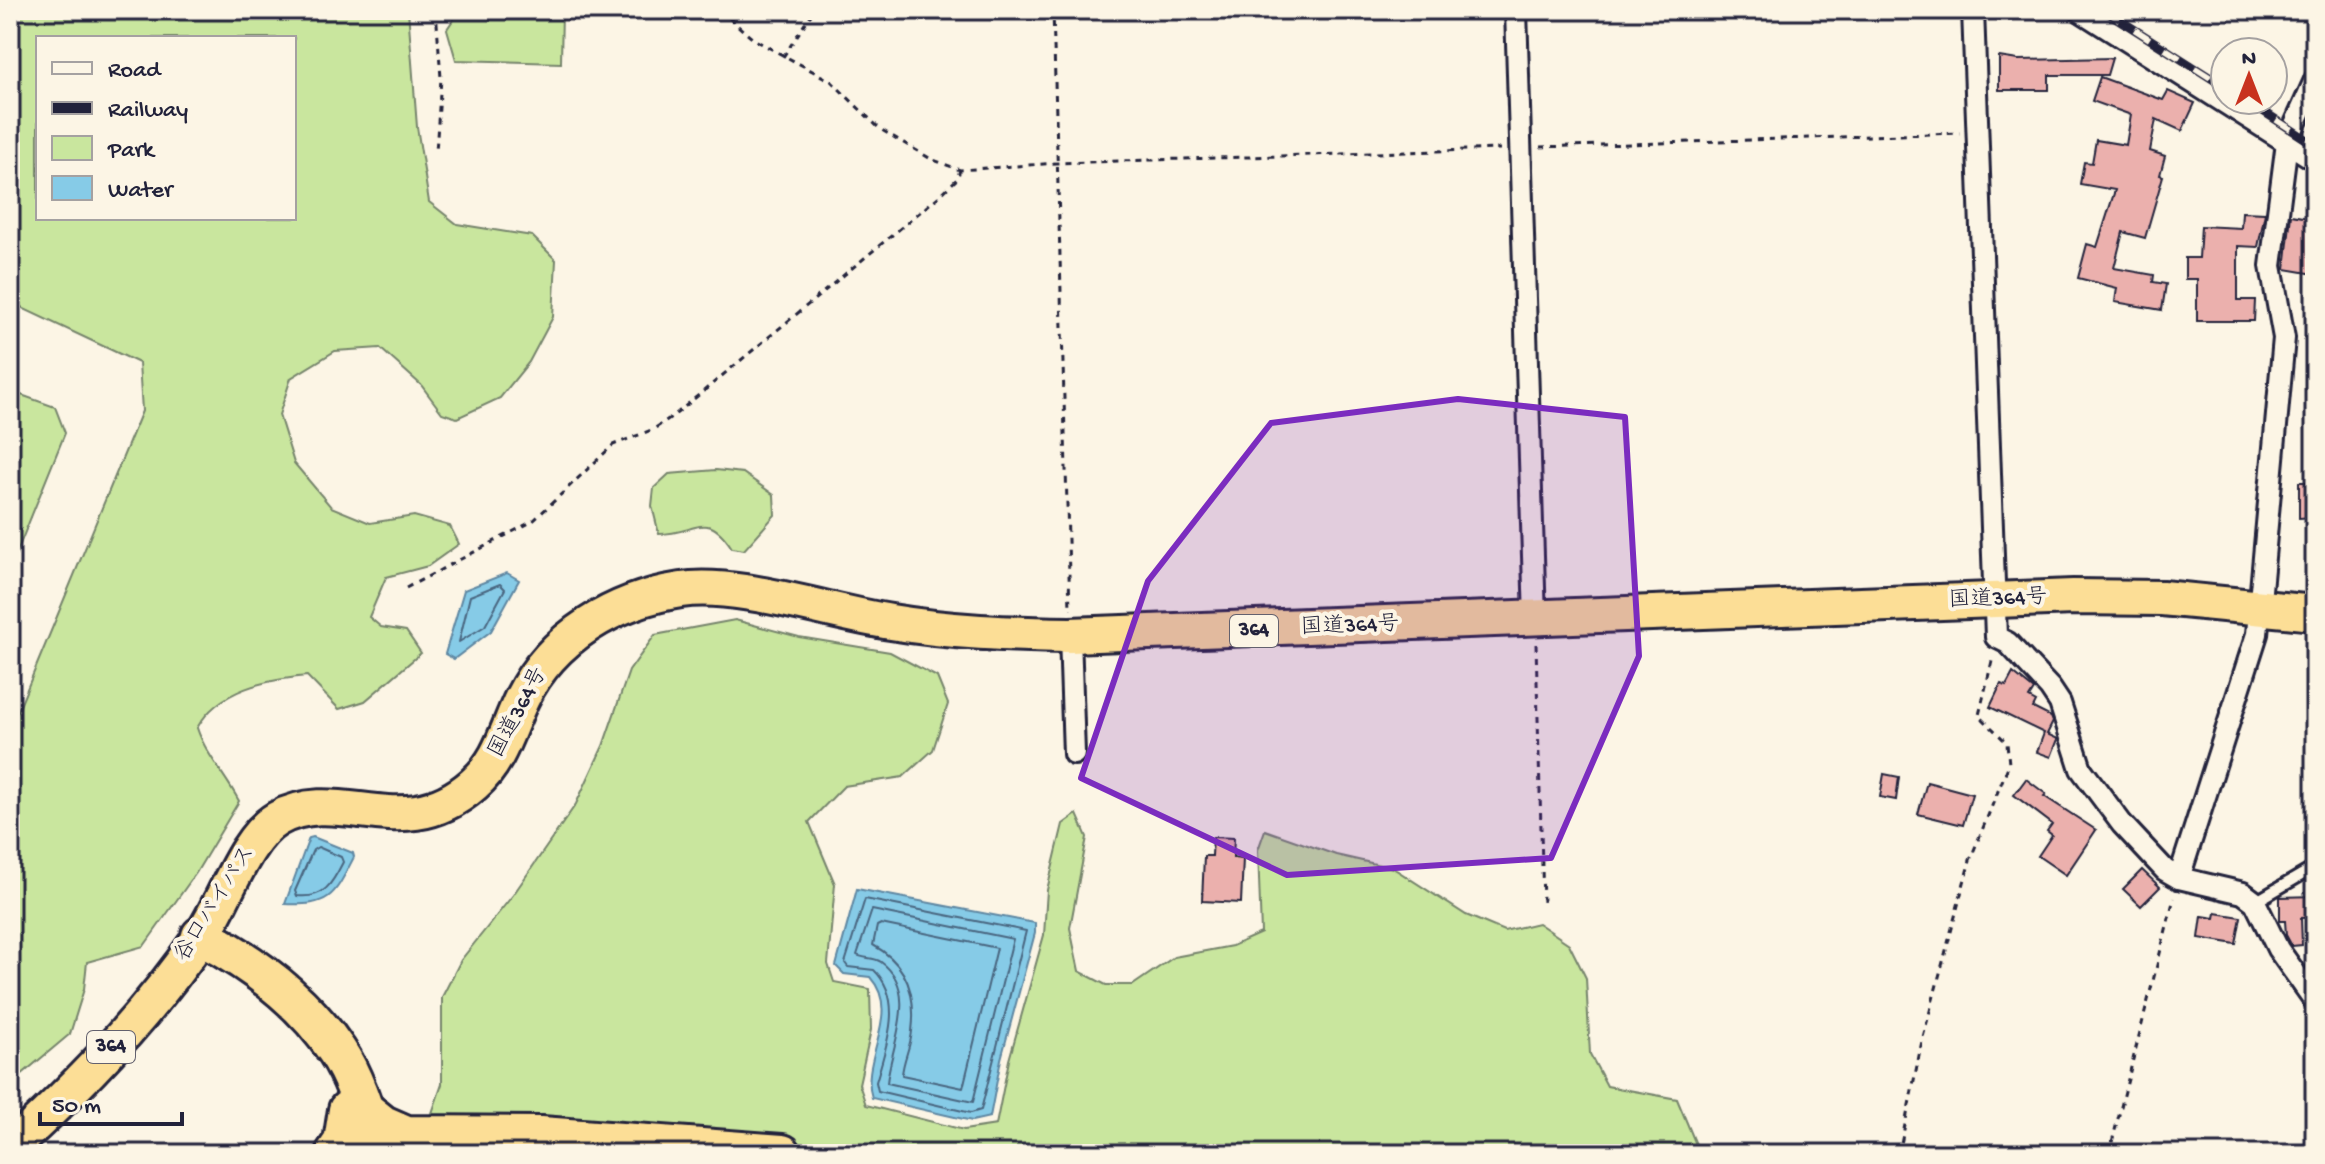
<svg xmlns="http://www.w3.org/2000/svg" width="2325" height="1164" viewBox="0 0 2325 1164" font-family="'Gochi Hand','Klee One',sans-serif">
	<rect width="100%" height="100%" fill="#fcf5e5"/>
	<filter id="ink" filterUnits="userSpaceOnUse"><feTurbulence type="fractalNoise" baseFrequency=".0125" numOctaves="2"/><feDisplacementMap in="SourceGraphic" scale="16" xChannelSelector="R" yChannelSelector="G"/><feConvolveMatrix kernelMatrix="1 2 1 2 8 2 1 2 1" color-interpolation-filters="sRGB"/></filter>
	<g filter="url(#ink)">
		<g fill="#c9e69e" stroke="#76846c" stroke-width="2" fill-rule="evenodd">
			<path d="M10,10H408L417,127L429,202L457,224L532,236L556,260L553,317L529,362L500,398L457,418L442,413L421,385L380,348L335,351L291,378L279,415L294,463L331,507L370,523L414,516L450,526L459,544L428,566L386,577L369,617L381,627L406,631L421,653L365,701L339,709L307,676C266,680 219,689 197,728C206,755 226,776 239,801L196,873L144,946L87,962L84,989L70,1034L21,1075L10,1070V730L142,411L139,363L24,309L10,298ZM294,38V218H38V38Z"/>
			<path d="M460,10H562L561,63L456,60L447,29Z"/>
			<path d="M10,391L55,407L65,433L10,569Z"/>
			<path d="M716,470L743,473L774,495L775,515L744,550L732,548C706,508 697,534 659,534L652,506L654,488L669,474Z"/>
			<path d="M735,620L799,637L890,652L937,677L948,704L933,750L903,777L844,786L809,822L835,884L828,964L834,982L870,989L871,1030L859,1084L866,1105L964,1130L996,1125L1009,1060L1044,935L1047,890L1063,824L1077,814L1087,837L1070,928L1079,971L1106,985H1133L1174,957L1232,946L1261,933L1258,850L1265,830L1336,855L1393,868L1466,915L1504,931L1538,923L1569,944L1586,978L1590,1054L1607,1086L1677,1099L1700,1154H418L442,1084V997L461,960L513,895L576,804L603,746L629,671L655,635Z"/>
		</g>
		<g fill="#86cbe7" stroke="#5e87a2" stroke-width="2">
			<path d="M507,573L519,580L491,631L454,659L445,654L464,590Z"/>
			<path d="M313,837L353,853L354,857C334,896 331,906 285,904L309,838Z"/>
			<path d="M857,889L1035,923V933L1001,1059L990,1117L972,1121L872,1098C859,1058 903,1014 870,977L844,974L836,966Z"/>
		</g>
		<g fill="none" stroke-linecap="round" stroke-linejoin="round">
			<g stroke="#4a6680" stroke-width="2">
				<path d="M500,584L505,589L485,626L459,642L470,596Z"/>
				<path d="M318,847L341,857L343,862C332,884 324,899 297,896L295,891L313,850Z"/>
				<path d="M865,899L1026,931L981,1110L971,1113L878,1091L876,1082C886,1046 905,1000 874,970L848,967L845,963Z"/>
				<path d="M872,910L1013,939L973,1102L887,1083C890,1047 921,991 881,962C874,957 864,959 857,955Z"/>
				<path d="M881,924L997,948L963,1088L902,1075C903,1060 911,1046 912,1031C917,992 906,963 873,945L877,926Z"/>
			</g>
		</g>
		<g fill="#ebb0ad" stroke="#22223b" stroke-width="2">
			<path d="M1999,57L2018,60L2112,58L2107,75H2049V90H1999Z"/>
			<path d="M2100,77L2163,100L2168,91L2195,103L2182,131L2156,119L2150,151L2165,156L2160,175L2163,176L2145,238L2123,232L2114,268L2154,275L2153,282L2166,284L2162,310L2115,302L2117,288L2078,278L2087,244L2097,247L2115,190L2080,184L2084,162L2092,163L2096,140L2126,145L2131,115L2092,101Z"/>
			<path d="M2242,212L2265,213L2258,247L2238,246V300H2255L2254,321H2197V279H2185V258H2199L2201,226L2241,228Z"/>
			<path d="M2291,215L2315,219V274L2285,269Z"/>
			<path d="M2299,482H2315V517L2299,518Z"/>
			<path d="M2013,673L2034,690L2029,698L2036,702L2033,708L2051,717L2053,722L2047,734L2058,739L2051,757L2037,752L2044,733L1990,707L2001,684L2006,686Z"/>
			<path d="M1884,774L1899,777L1896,800L1880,797Z"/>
			<path d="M2026,779L2046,794L2044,796L2096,830L2066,875L2038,856L2052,835L2047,831L2052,824L2014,795Z"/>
			<path d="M1927,782L1972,794L1963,825L1918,814Z"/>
			<path d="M1213,837L1234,838L1233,857L1243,858L1241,903L1202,901L1204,856H1212Z"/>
			<path d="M2142,870L2160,887L2141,906L2123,889Z"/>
			<path d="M2315,896V917L2301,918L2302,945L2292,946L2286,935L2285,921H2280V897Z"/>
			<path d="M2216,913L2241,917L2236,944L2199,938L2202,916L2215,918Z"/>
		</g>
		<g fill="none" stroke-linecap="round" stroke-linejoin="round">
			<defs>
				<path id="service" d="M2255,902L2315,867"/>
				<g id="minor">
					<path d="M1516,10L1535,620"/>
					<path d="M1973,10L1996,637L2008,643L2050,688L2060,703L2081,769L2122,824L2165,870L2179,878L2243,893L2255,902L2278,949L2315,1001"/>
					<path d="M2079,10L2315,160"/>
					<path d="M1070,635L1074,754"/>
					<path d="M2179,878L2257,634L2284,338L2271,266L2287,142L2315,80"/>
				</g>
				<path id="trunk" d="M10,1148C80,1085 149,1013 202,935C224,903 244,838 277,819C341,783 403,847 474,784C501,760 507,729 522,698C552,637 615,600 681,590C736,581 832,613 891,622C950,632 1010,634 1070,635L2073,597L2162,598L2315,613"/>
				<g id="motorway">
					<path d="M201,936C253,963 304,1001 337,1051C357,1081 367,1120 378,1154"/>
					<path d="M363,1109L383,1125L406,1135L541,1136L782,1154"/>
					<path d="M335,1154L343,1142L348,1110"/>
				</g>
			</defs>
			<use href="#service" stroke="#22223b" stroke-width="16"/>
			<use href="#minor" stroke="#22223b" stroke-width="26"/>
			<use href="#trunk" stroke="#22223b" stroke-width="40"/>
			<use href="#motorway" stroke="#22223b" stroke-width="44"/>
			<g stroke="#22223b" stroke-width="3" stroke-dasharray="6 6" stroke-linecap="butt">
				<path d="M436,10L441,78L436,152"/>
				<path d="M720,10L753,39L831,81L880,129L931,159L960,170L1057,163L1500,149"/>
				<path d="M1053,10L1070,610"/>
				<path d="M783,57L814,10"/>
				<path d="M1540,147L1960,133"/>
				<path d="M406,588L533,521L613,445L654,429L677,413L937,198L957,179L960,170"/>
				<path d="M1536,644L1543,904"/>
				<path d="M1899,1154L1922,1041L1970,860L2009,764L2007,743L1979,715L1993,657"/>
				<path d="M2109,1154L2174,898"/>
			</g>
			<use href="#service" stroke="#fcf5e5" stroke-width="10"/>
			<use href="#minor" stroke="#fcf5e5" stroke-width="20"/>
			<use href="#trunk" stroke="#fcde96" stroke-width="34"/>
			<use href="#motorway" stroke="#fcde96" stroke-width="38"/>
			<defs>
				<g id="rail">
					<path d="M2104,10L2225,87"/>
					<path d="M2246,100L2315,145"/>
				</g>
			</defs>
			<use href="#rail" stroke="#22223b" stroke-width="9"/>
			<use href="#rail" stroke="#fcf5e5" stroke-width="6" stroke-dasharray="18" stroke-linecap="butt"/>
		</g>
	</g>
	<path fill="#7b2cbf" fill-opacity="0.2" stroke="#7b2cbf" stroke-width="6" stroke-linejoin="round" d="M1458,399L1625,417L1639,656L1551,858L1287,875L1081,778L1148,581L1271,423Z"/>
	<g text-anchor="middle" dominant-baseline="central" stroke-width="8" stroke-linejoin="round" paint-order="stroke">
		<g fill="#fcf5e5" stroke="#63616e" stroke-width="2">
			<rect x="1230" y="615" width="48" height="32" rx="6"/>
			<rect x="87" y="1031" width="48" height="32" rx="6"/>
		</g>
		<g font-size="20" font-weight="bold" fill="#22223b">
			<text x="1254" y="631">364</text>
			<text x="111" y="1047">364</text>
		</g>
		<g font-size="22" fill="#22223b" stroke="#fcf5e5">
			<text transform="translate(1998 600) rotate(-2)">国道364号</text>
			<text transform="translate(1350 627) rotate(-2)">国道364号</text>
			<text transform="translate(519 713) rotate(-62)">国道364号</text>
			<text transform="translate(216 904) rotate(-58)">谷口バイパス</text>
		</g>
	</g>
	<rect width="2325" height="1164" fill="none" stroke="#fcf5e5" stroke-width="40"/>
	<rect x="20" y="20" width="2285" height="1124" fill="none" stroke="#22223b" stroke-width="3" filter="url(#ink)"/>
	<rect x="36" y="36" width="260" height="184" fill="#fcf5e5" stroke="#a5a1a1" stroke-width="2"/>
	<rect x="52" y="62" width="40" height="12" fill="#fcf5e5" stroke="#a5a1a1" stroke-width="2"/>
	<text x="108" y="76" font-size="24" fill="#22223b">Road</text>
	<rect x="52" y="102" width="40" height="12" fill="#22223b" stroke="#a5a1a1" stroke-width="2"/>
	<text x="108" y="116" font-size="24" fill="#22223b">Railway</text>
	<rect x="52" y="136" width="40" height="24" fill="#c9e69e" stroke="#a5a1a1" stroke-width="2"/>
	<text x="108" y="156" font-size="24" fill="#22223b">Park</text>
	<rect x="52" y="176" width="40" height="24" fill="#86cbe7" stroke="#a5a1a1" stroke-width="2"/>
	<text x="108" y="196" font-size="24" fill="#22223b">Water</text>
	<g transform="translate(2249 76)"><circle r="38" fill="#fcf5e5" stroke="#a5a1a1" stroke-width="2"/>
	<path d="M0-6L14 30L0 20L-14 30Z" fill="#c8321e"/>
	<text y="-12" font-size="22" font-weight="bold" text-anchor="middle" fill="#22223b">N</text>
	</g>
	<path d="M40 1112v12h142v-12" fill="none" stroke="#22223b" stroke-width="4"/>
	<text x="52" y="1112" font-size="24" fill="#22223b" stroke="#fcf5e5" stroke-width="6" paint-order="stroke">50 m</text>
</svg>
